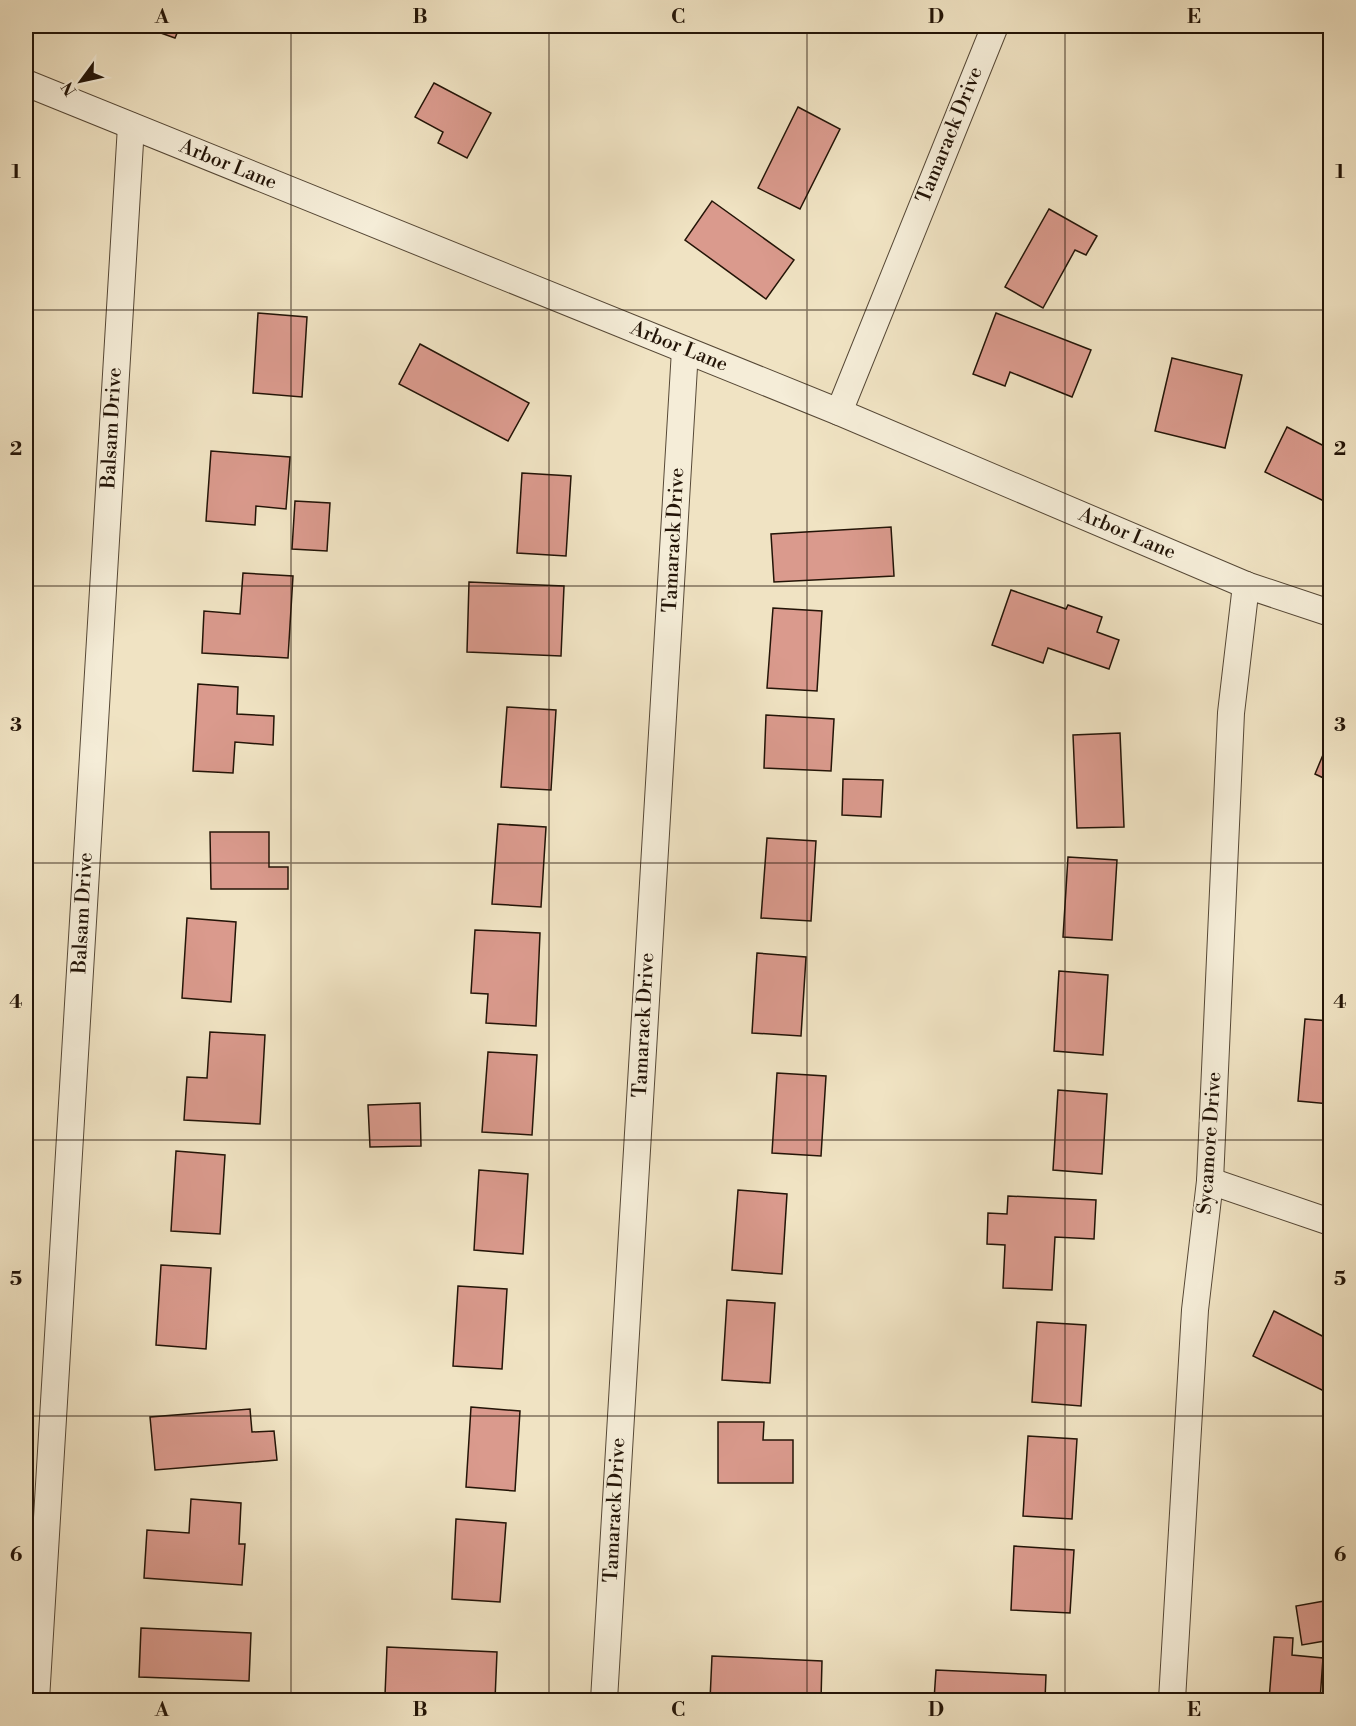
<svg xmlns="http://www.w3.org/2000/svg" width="1356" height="1726" viewBox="0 0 1356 1726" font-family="'Libre Bodoni',serif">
	<rect width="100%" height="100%" fill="#f0e3c3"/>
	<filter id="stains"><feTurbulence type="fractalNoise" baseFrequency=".00333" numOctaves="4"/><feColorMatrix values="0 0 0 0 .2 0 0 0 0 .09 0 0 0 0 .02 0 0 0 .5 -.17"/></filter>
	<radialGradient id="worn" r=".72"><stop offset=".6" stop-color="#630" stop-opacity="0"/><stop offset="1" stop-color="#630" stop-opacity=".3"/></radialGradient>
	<g fill="#da9a8d" stroke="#231407" stroke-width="1.5">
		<path d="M141,26H180L175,38Z"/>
		<path d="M434,83L491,113L467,158L438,143L443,132L415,117Z"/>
		<path d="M798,107L840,129L800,209L758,188Z"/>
		<path d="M712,201L794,260L766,299L685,240Z"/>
		<path d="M1049,209L1097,236L1086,255L1075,250L1043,308L1005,287Z"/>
		<path d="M258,313L307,317L302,397L253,393Z"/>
		<path d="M996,313L1091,350L1072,397L1010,372L1005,386L973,374Z"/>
		<path d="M420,344L529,403L508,441L399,384Z"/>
		<path d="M1172,358L1242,375L1225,448L1155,431Z"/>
		<path d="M1287,427L1330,449V504L1265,472Z"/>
		<path d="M211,451L290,457L286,509L256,506L255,525L206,521Z"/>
		<path d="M522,473L571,476L566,556L517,553Z"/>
		<path d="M295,501L330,503L327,551L292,549Z"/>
		<path d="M891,527L894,576L774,582L771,534Z"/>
		<path d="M243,573L293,576L288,658L202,653L204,611L240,614Z"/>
		<path d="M469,582L564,586L561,656L467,652Z"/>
		<path d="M1011,590L1066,609L1068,605L1102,617L1097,632L1119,640L1109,669L1048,648L1043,663L992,645Z"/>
		<path d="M773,608L822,611L817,691L767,688Z"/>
		<path d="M198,684L238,687L237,714L274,716L273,745L235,742L233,773L193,771Z"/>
		<path d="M507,707L556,710L551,790L501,787Z"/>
		<path d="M766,715L834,719L831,771L764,768Z"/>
		<path d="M1120,733L1124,827L1077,828L1073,735Z"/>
		<path d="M1330,738V781L1315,774Z"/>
		<path d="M843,779L883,780L881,817L842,815Z"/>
		<path d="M498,824L546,827L541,907L492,904Z"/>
		<path d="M210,832H269V867H288V889H211Z"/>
		<path d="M767,838L816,841L811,921L761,918Z"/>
		<path d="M1068,857L1117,860L1112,940L1063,937Z"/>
		<path d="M187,918L236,922L231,1002L182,998Z"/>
		<path d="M475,930L540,933L536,1026L486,1023L488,994L471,993Z"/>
		<path d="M757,953L806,957L801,1036L752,1033Z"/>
		<path d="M1059,971L1108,975L1103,1055L1054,1051Z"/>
		<path d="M1305,1019L1330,1021V1104L1298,1101Z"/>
		<path d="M210,1032L265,1035L260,1124L184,1120L187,1077L207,1078Z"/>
		<path d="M488,1052L537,1055L532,1135L482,1132Z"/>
		<path d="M777,1073L826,1076L821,1156L772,1153Z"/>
		<path d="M1058,1090L1107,1094L1102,1174L1053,1170Z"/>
		<path d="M420,1103L421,1146L370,1147L368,1105Z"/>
		<path d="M176,1151L225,1155L220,1234L171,1231Z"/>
		<path d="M479,1170L528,1174L523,1254L474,1250Z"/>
		<path d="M738,1190L787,1194L782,1274L732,1270Z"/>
		<path d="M1008,1196L1096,1200L1094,1239L1055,1237L1052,1290L1003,1288L1005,1245L987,1244L988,1213L1007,1214Z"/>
		<path d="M161,1265L211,1268L206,1349L156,1345Z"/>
		<path d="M458,1286L507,1289L502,1369L453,1366Z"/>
		<path d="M727,1300L775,1303L770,1383L722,1380Z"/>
		<path d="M1274,1311L1330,1340V1378L1324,1391L1253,1356Z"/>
		<path d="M1037,1322L1086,1325L1081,1406L1032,1402Z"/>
		<path d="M471,1407L520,1411L515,1491L466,1487Z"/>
		<path d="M250,1409L252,1432L274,1431L277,1460L155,1470L150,1417Z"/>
		<path d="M718,1422H764L763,1440H793V1483H718Z"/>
		<path d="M1028,1436L1077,1439L1072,1519L1023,1516Z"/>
		<path d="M191,1499L241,1503L239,1544H245L242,1585L144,1578L147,1530L189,1533Z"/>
		<path d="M456,1519L506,1523L500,1602L452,1599Z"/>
		<path d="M1014,1546L1074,1550L1070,1613L1011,1610Z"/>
		<path d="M1330,1600V1640L1302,1645L1296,1606Z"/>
		<path d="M141,1628L251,1633L249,1681L139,1677Z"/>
		<path d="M1274,1637L1293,1638L1292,1655L1323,1658L1320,1700H1269Z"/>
		<path d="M387,1647L497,1652L495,1700L385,1695Z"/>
		<path d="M712,1656L822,1661L821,1700H710Z"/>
		<path d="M936,1670L1046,1675L1045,1700H934Z"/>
	</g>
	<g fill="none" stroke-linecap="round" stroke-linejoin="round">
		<defs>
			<g id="street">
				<path d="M26,83L839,412L1246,585L1330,613"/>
				<path d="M839,412L995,26"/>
				<path d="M1210,1181L1330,1222"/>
				<path d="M36,1700L131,126"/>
				<path d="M604,1700L685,350"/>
				<path d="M1172,1700L1195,1310L1210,1181L1231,713L1246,585"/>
			</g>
		</defs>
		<use href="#street" stroke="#564836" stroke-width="28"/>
		<use href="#street" stroke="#f5edd8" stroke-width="26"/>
	</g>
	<path fill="none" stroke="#231407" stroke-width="1.5" stroke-opacity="0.55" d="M291,26V1700M549,26V1700M807,26V1700M1065,26V1700M26,310H1330M26,586H1330M26,863H1330M26,1140H1330M26,1416H1330"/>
	<g text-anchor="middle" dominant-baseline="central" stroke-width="4.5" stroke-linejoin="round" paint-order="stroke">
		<g font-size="20" fill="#231407" stroke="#f5edd8">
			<text transform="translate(950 135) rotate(-68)">Tamarack Drive</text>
			<text transform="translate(228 165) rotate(22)">Arbor Lane</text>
			<text transform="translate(679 347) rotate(22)">Arbor Lane</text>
			<text transform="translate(112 428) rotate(-87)">Balsam Drive</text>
			<text transform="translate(1127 534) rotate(23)">Arbor Lane</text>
			<text transform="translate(674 540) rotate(-87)">Tamarack Drive</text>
			<text transform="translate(83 913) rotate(-87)">Balsam Drive</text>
			<text transform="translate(644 1025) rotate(-87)">Tamarack Drive</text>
			<text transform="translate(1210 1143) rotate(-86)">Sycamore Drive</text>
			<text transform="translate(615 1510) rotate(-87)">Tamarack Drive</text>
		</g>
	</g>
	<rect width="1356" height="1726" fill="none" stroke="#f0e3c3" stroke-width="66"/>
	<g transform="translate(81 81) rotate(237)" stroke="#f5edd8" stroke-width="4.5" paint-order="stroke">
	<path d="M0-4.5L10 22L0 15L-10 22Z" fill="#231407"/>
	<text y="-9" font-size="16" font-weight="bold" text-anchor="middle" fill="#231407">N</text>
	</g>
	<rect x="33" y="33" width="1290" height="1660" fill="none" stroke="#231407" stroke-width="2"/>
	<g font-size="20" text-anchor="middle" font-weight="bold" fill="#231407">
		<text x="162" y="23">A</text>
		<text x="420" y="23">B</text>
		<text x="678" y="23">C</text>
		<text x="936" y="23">D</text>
		<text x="1194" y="23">E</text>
		<text x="16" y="178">1</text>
		<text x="1340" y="178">1</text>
		<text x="16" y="455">2</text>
		<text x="1340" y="455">2</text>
		<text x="16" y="731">3</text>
		<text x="1340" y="731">3</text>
		<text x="16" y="1008">4</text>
		<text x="1340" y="1008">4</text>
		<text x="16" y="1285">5</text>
		<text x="1340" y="1285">5</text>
		<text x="16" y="1561">6</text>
		<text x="1340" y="1561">6</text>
		<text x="162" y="1716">A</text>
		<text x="420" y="1716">B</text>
		<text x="678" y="1716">C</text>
		<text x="936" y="1716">D</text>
		<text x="1194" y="1716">E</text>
	</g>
	<rect width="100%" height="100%" filter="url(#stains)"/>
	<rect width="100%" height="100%" fill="url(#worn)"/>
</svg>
